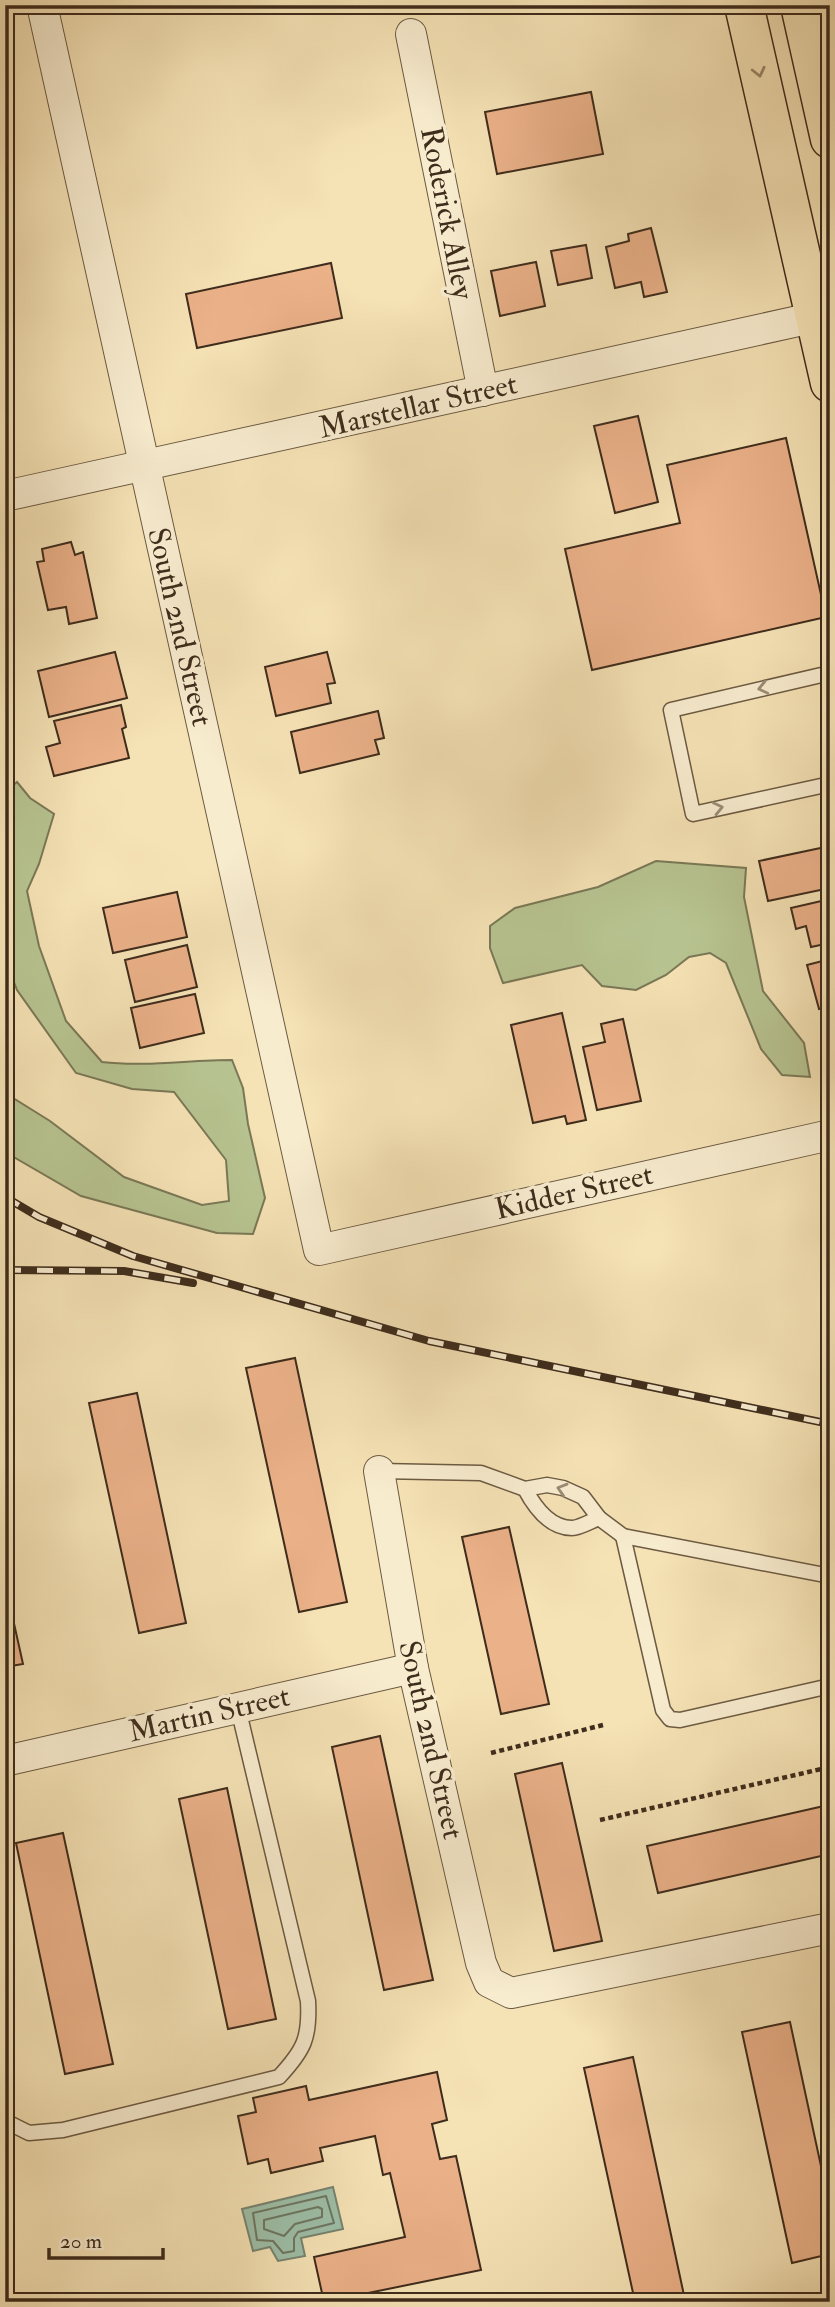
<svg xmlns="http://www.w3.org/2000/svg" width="835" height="2307" viewBox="0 0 835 2307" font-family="'IM FELL Double Pica',serif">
	<rect width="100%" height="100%" fill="#f5e2b5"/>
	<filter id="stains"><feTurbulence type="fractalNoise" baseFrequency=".00286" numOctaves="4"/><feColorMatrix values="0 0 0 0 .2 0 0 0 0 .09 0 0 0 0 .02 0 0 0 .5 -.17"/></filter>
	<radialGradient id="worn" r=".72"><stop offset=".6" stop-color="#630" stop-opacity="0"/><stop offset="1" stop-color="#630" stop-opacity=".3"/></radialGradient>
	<g fill="#b7c491" stroke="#7a7856" stroke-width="2">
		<path d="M17,782L30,798L54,814L39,864L27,891L39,946L66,1021L102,1062C145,1067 188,1060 232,1060L243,1088L248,1124L265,1198L253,1234L217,1233L81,1196L5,1152V1093L50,1121L124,1177L202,1205L229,1201L226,1160L174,1092L132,1089L76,1073L17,990L5,959V792Z"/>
		<path d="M656,861L746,868L744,897L763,991L804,1043L810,1077L782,1075L761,1049L726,963L710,953L689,957L666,975L636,990L602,986L582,965L503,983L490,948V926L515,908L598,887Z"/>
	</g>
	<path fill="#9dbfa8" stroke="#778470" stroke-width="2" d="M333,2187L343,2229L301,2238L305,2256L278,2261L270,2247L253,2251L242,2209Z"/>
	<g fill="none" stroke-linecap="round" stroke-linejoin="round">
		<g stroke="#6e7662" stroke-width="2">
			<path d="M326,2196L334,2223L298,2232L294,2238V2251L283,2253L273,2241L257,2240L253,2213Z"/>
			<path d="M318,2207L322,2209V2217L295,2224L284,2236L264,2229V2220Z"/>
		</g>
	</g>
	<g fill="#ebb189" stroke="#3e2c1c" stroke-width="2">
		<path d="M591,92L603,154L497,174L485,112Z"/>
		<path d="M651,228L667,292L644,297L641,282L615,288L606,247L629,241L628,234Z"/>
		<path d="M586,245L592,278L558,285L551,251Z"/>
		<path d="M536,262L545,306L500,316L491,271Z"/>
		<path d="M331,263L342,318L197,348L186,294Z"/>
		<path d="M638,416L658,502L615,513L594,426Z"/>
		<path d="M786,438L826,617L592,670L565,549L680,523L667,465Z"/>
		<path d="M71,542L75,555L83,552L97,618L69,624L66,607L48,610L37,562L44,561L42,549Z"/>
		<path d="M115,652L127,698L49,717L38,671Z"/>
		<path d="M327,652L335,683L327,684L331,703L276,716L265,667Z"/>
		<path d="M121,705L126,727L122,729L129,758L54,776L46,747L60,743L54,721Z"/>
		<path d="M378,711L384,738L375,740L379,754L300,773L291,732Z"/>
		<path d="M830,846V888L768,901L759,861Z"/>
		<path d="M177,892L187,937L113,953L103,908Z"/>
		<path d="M830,899V943L811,947L806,926L796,929L791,908Z"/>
		<path d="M187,945L197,987L135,1002L125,960Z"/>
		<path d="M830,959V1006L819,1009L807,965Z"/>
		<path d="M195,994L204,1033L140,1048L131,1008Z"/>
		<path d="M562,1013L586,1120L567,1124L565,1116L533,1123L511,1025Z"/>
		<path d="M623,1019L641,1101L597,1110L583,1047L605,1042L601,1024Z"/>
		<path d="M830,1202V1229L824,1203Z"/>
		<path d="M295,1358L347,1602L299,1612L246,1368Z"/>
		<path d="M137,1393L186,1623L139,1633L89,1403Z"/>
		<path d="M509,1527L549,1704L501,1714L462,1537Z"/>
		<path d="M5,1583L23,1664L5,1667Z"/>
		<path d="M380,1736L433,1980L384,1990L332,1747Z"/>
		<path d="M562,1763L602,1941L554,1951L515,1774Z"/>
		<path d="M227,1788L276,2019L228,2029L179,1799Z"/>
		<path d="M824,1806L830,1828V1854L658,1893L647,1846Z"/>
		<path d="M63,1833L113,2064L65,2074L16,1843Z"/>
		<path d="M790,2022L830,2208V2254L792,2263L742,2032Z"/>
		<path d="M633,2057L685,2300L679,2302H635L584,2068Z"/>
		<path d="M437,2072L447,2120L432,2124L440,2159L456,2156L481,2270L324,2302L314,2257L405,2237L390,2173L383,2175L375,2136L320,2148L323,2161L271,2173L268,2159L248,2164L238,2116L256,2112L253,2098L306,2086L309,2100Z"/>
	</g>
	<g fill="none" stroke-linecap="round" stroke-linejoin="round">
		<defs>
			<g id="lane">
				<path d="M830,673L671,710L693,814L830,784"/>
				<path d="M379,1471L481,1473L525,1489L547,1485L563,1488L583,1497L599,1518C591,1521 580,1528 572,1528C549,1528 534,1506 525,1489"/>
				<path d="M599,1518L623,1536L830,1576"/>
				<path d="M623,1536L663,1710L670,1719L680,1720L830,1686"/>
				<path d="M5,2121L29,2133L63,2130L279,2077C304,2050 310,2038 308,2001L238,1708"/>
			</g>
			<g id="street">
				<path d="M42,5L319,1250L830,1135"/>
				<path d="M411,34L483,391"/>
				<path d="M5,496L830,314"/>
				<path d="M379,1471L413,1668L481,1963L489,1982L511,1993L830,1928"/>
				<path d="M5,1761L413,1668"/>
			</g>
			<g id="highway">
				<path d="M744,5L830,383"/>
				<path d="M800,5L830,139"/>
			</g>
		</defs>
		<use href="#lane" stroke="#6c5a42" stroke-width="17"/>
		<use href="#street" stroke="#6c5a42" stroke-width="32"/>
		<use href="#highway" stroke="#3e2c1c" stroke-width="41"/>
		<g stroke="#3e2c1c" stroke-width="4.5" stroke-dasharray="5 3.5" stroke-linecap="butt">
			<path d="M491,1753L603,1725"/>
			<path d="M600,1820L830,1767"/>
		</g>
		<use href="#lane" stroke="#f8eccf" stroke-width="14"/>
		<use href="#street" stroke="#f8eccf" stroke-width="30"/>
		<use href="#highway" stroke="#f5e2b5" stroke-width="38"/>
		<defs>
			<g id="rail">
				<path d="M5,1197L39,1217L133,1256L429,1341L830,1424"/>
				<path d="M5,1270L124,1271L193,1283"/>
			</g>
		</defs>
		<use href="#rail" stroke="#3e2c1c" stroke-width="8"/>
		<use href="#rail" stroke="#f8eccf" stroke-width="5" stroke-dasharray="16" stroke-linecap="butt"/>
	</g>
	<defs><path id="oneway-chevron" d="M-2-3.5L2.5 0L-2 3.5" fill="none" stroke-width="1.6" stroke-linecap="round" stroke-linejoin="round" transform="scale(1.75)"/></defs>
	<use stroke="#9a8768" href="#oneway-chevron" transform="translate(759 72) rotate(77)"/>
	<g stroke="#9b8c76">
		<use href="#oneway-chevron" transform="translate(763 688) rotate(167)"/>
		<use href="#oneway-chevron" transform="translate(718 808) rotate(-13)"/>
		<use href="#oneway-chevron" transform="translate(562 1489) rotate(-163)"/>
	</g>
	<g text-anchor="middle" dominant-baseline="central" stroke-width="7" stroke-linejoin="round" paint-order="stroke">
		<g font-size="30" fill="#3e2c1c" stroke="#f8eccf">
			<text transform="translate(447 213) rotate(79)">Roderick Alley</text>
			<text transform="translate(418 406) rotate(-13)">Marstellar Street</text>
			<text transform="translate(180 627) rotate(77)">South 2nd Street</text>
			<text transform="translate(574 1192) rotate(-13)">Kidder Street</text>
			<text transform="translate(209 1714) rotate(-13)">Martin Street</text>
			<text transform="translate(431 1740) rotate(77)">South 2nd Street</text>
		</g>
	</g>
	<rect width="835" height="2307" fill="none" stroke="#f5e2b5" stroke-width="28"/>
	<rect x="7" y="7" width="821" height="2293" fill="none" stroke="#3e2c1c" stroke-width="3.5"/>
	<rect x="14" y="14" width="807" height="2279" fill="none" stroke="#3e2c1c" stroke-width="2"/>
	<path d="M49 2248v10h114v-10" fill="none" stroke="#3e2c1c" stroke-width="3.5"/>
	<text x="60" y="2248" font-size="21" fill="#3e2c1c" stroke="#f8eccf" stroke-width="5" paint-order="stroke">20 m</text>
	<rect width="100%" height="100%" filter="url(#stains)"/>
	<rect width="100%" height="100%" fill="url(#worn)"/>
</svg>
